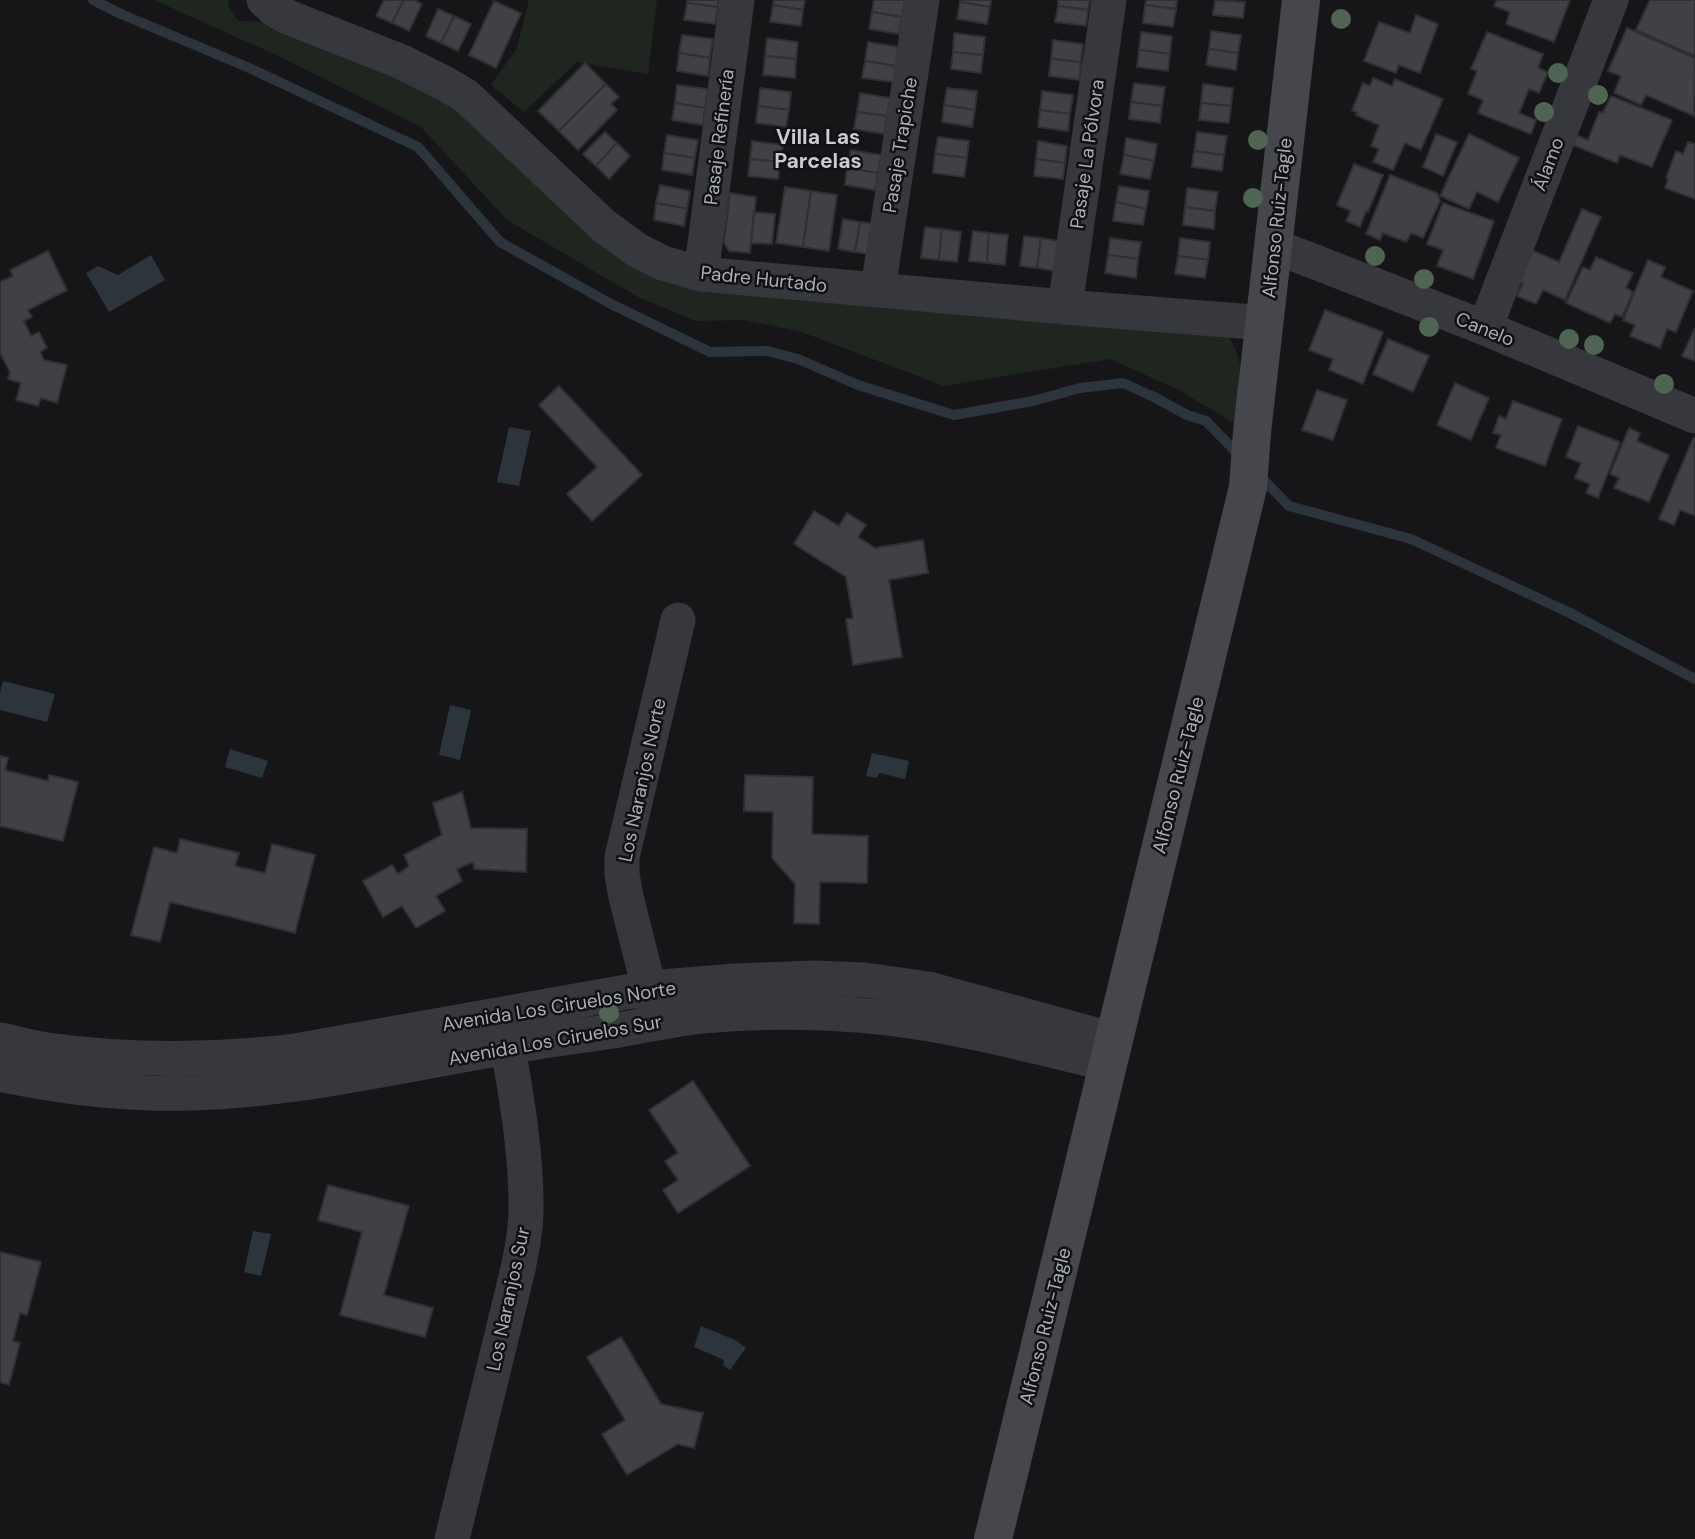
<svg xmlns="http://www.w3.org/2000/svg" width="1695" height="1539" viewBox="0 0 1695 1539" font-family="'DM Sans',sans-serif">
	<rect width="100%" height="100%" fill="#161618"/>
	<g fill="#1e261f">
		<path d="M154,0H228L229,7L238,21L279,22L438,91L625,259L1227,334C1248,365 1241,391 1239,426L1179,390L1110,359L944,386L799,331L744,320L696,321L638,297L507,220L421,127L274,54Z"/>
		<path d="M529,0H657L648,74L577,62L524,112L491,85L517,48Z"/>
	</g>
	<g fill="#2c353c">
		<path d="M151,255L165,280L109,312L86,273L98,266L118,275Z"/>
		<path d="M509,427L531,431L519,486L497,482Z"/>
		<path d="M3,681L55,694L47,722L0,710V693Z"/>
		<path d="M450,705L471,710L460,760L439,755Z"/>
		<path d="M230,749L268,761L262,778L225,767Z"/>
		<path d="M872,753L909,761L905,779L879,773L877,778L866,776Z"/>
		<path d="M253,1231L271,1234L261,1276L244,1272Z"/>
		<path d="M701,1326L735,1340L746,1348L730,1370L723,1365L724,1360L694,1347Z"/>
	</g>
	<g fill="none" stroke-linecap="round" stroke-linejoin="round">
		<g stroke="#2c353c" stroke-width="10">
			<path d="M93,0L121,14L247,67L418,147L500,242L611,304L710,352L767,351L798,359L858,385L954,415L1033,401L1080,388L1123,383L1154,397L1187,415L1206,421L1239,455"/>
			<path d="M1259,475L1289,506L1411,539L1570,613L1695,679"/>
		</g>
	</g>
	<g fill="#404145" stroke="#303034" stroke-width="2">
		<path d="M384,0H404L392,23L376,16Z"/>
		<path d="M404,0H414L422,4L409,31L392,23Z"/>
		<path d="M687,0H718V7L687,3Z"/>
		<path d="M774,0H805L803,10L773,5Z"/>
		<path d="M874,0H905L902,17L872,12Z"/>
		<path d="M960,0H991L990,7L960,2Z"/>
		<path d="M1058,0H1090L1088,10L1058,6Z"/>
		<path d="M1146,0H1177L1176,9L1145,5Z"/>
		<path d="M1215,0L1245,2L1243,18L1213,15Z"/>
		<path d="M1497,0H1570L1554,42L1506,24L1510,12L1494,6Z"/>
		<path d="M1650,0H1695V56L1636,30Z"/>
		<path d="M494,1L521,13L496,68L469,55Z"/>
		<path d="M960,2L990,7L987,24L957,19Z"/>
		<path d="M687,3L718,7L715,24L684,20Z"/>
		<path d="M773,5L803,10L801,26L770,22Z"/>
		<path d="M1145,5L1176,9L1173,27L1143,23Z"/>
		<path d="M1058,6L1088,10L1086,26L1055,22Z"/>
		<path d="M438,9L454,16L441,43L426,36Z"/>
		<path d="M872,12L902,17L899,34L869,29Z"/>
		<path d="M1416,15L1438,24L1420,73L1399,65L1396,73L1364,61L1379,22L1410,33Z"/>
		<path d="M454,16L471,24L458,51L441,43Z"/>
		<path d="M1627,28L1695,58L1694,116L1646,95L1641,105L1614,93L1621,76L1608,71Z"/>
		<path d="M1211,31L1241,35L1238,53L1209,49Z"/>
		<path d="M1141,32L1172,36L1170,54L1139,50Z"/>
		<path d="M1487,32L1543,54L1538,68L1548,72L1539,93L1529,89L1519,113L1536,120L1531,134L1478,113L1483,100L1468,94L1477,71L1471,69Z"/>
		<path d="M954,33L985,37L983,55L953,52Z"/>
		<path d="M682,35L713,39L710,58L679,53Z"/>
		<path d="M767,38L798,42L796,59L765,56Z"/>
		<path d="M1053,40L1083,44L1081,62L1051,59Z"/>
		<path d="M868,42L898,47L896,66L865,61Z"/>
		<path d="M1209,49L1238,53L1236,70L1206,65Z"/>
		<path d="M1139,50L1170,54L1168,71L1137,67Z"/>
		<path d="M953,52L983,55L981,73L951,69Z"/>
		<path d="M679,53L710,58L708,76L677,71Z"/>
		<path d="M765,56L796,59L795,78L763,75Z"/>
		<path d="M1051,59L1081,62L1079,80L1049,76Z"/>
		<path d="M865,61L896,66L893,82L862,78Z"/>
		<path d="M585,63L606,84L559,131L538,111Z"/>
		<path d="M1373,78L1392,86L1395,79L1443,99L1421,150L1405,143L1393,170L1373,162L1379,149L1371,146L1379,125L1356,115L1357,113L1352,110L1363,83L1370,86Z"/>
		<path d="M1134,83L1165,87L1162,106L1131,102Z"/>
		<path d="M606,84L619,97L611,104L617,110L578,150L559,131Z"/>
		<path d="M1203,84L1233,88L1231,106L1201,103Z"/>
		<path d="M677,85L708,89L705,108L675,103Z"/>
		<path d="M760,88L791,92L789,110L758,106Z"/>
		<path d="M947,88L977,91L975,110L944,105Z"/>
		<path d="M1042,91L1073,95L1070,114L1040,110Z"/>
		<path d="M860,93L890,98L887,116L857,112Z"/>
		<path d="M1611,96L1672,120L1652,167L1620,155L1617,163L1573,145L1576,135L1588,140L1599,112L1603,113Z"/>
		<path d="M1131,102L1162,106L1160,123L1129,119Z"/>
		<path d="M675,103L705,108L703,125L672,120Z"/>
		<path d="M1201,103L1231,106L1229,123L1199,120Z"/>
		<path d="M944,105L975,110L972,127L942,122Z"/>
		<path d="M758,106L789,110L786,127L756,123Z"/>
		<path d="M1040,110L1070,114L1068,131L1038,127Z"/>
		<path d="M857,112L887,116L884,134L854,129Z"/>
		<path d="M605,132L617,143L596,166L583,154Z"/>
		<path d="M1197,132L1227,136L1224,155L1194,151Z"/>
		<path d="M1436,134L1457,142L1443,176L1423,167Z"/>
		<path d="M1469,134L1519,158L1498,202L1477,192L1469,209L1440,196Z"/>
		<path d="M667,135L698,140L695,158L664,153Z"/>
		<path d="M938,137L969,141L967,158L935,154Z"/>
		<path d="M1126,138L1157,144L1154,161L1124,155Z"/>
		<path d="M752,141L783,145L780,162L750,159Z"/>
		<path d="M1038,141L1067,146L1065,163L1036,159Z"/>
		<path d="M1688,142L1695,144V199L1665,188L1668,179L1666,178L1676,151L1683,154Z"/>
		<path d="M617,143L630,156L609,179L596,166Z"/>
		<path d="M851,150L881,155L878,173L847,168Z"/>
		<path d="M1194,151L1224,155L1222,171L1192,167Z"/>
		<path d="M664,153L695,158L692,175L662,170Z"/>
		<path d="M935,154L967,158L964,177L933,173Z"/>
		<path d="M1124,155L1154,161L1150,179L1120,174Z"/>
		<path d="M750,159L780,162L778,179L748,176Z"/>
		<path d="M1036,159L1065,163L1063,179L1034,176Z"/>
		<path d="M1354,164L1383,175L1368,212L1366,211L1360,227L1346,221L1351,211L1337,205Z"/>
		<path d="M847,168L878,173L875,190L845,185Z"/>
		<path d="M1390,175L1437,193L1440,201L1423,238L1411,233L1406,242L1383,233L1380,240L1366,234Z"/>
		<path d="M660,185L690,191L687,209L656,203Z"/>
		<path d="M1119,186L1149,191L1146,209L1116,202Z"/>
		<path d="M785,187L811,191L803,247L776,243Z"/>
		<path d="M1187,188L1218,192L1215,211L1185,207Z"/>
		<path d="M811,191L837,195L829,251L803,247Z"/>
		<path d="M730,193L756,197L750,253L729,251L724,243Z"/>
		<path d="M1116,202L1146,209L1143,225L1113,221Z"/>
		<path d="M656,203L687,209L684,226L654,220Z"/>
		<path d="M1443,203L1494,221L1473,279L1437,266L1443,250L1427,244Z"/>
		<path d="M1185,207L1215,211L1214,229L1183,225Z"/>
		<path d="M1582,209L1601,217L1565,300L1543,290L1536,304L1517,296L1523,283L1513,278L1527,248L1559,262Z"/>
		<path d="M754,212L775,214L772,244L751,243Z"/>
		<path d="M843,219L860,222L855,252L838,249Z"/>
		<path d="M860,222L878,224L874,255L855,252Z"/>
		<path d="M925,227L942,229L939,260L921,258Z"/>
		<path d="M942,229L961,232L957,262L939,260Z"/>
		<path d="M973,231L989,233L987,263L969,261Z"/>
		<path d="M989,233L1008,235L1005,265L987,263Z"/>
		<path d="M1024,236L1041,238L1037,268L1020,266Z"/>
		<path d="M1041,238L1059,241L1055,271L1037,268Z"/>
		<path d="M1110,238L1141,242L1138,259L1108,255Z"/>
		<path d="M1180,238L1210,242L1208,260L1178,256Z"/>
		<path d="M48,251L67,290L28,310L32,317L24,321L31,336L39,332L47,348L40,352L44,360L67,365L57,403L41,398L38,406L16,400L21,383L8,379L10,372L0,353V282L13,276L10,270Z"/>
		<path d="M1108,255L1138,259L1136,278L1105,273Z"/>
		<path d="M1178,256L1208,260L1205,278L1175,274Z"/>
		<path d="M1596,257L1633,273L1626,288L1633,292L1622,317L1615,314L1610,323L1566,303L1583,267L1590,270Z"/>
		<path d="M1648,260L1665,267L1661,277L1693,291L1676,332L1667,329L1660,348L1630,336L1635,325L1623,320Z"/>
		<path d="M1325,310L1383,332L1363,384L1329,370L1333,359L1309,350Z"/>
		<path d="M1695,328V361L1682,356Z"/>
		<path d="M1388,339L1429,356L1413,392L1373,374Z"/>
		<path d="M1455,383L1489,398L1471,440L1437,425Z"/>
		<path d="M559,386L642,475L592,521L567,494L597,467L539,405Z"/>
		<path d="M1317,390L1347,400L1333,440L1302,430Z"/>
		<path d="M1513,401L1562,419L1545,466L1496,448L1501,435L1493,433L1499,416L1506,419Z"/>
		<path d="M1578,426L1620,442L1598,498L1586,493L1590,484L1575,478L1581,463L1566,457Z"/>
		<path d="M1629,428L1640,433L1637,441L1669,455L1649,502L1614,488L1619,478L1610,474Z"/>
		<path d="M1693,438L1695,439V516L1680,510L1674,525L1659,519Z"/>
		<path d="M814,511L839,526L847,513L866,525L858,537L875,548L923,540L928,573L889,580L902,657L853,665L846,619L853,618L846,577L794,544Z"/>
		<path d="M0,756L8,758L5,770L48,781L49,775L78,782L63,841L0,826Z"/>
		<path d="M745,775L813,777L812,834L868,836L867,883L820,882L819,924L794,923L795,884L772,858L773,812L744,811Z"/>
		<path d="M462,792L471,828L527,829L526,872L474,869L473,862L457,869L462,881L436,896L445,911L416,928L402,906L383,917L363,881L392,865L398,874L409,866L404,855L442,835L433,803Z"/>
		<path d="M180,839L239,853L235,866L265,873L272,844L315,855L295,933L170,902L160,942L131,935L154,847L177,853Z"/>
		<path d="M693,1081L750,1166L678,1213L663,1190L678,1180L665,1161L678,1153L649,1110Z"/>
		<path d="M328,1185L409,1206L384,1295L433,1308L425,1337L340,1315L362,1232L318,1220Z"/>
		<path d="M0,1252L41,1262L27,1315L20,1313L13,1341L20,1343L9,1385L0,1382Z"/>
		<path d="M621,1337L661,1404L703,1413L694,1448L678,1444L627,1475L602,1434L625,1420L587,1357Z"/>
	</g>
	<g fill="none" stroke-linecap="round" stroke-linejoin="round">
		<g stroke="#37383d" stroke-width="35">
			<path d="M264,0L274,9L288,17L402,62L446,84L466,96L604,226L637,250L663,263L701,274L1065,307L1265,323"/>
			<path d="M1274,246L1485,328L1695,416"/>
			<path d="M701,274L737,0"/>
			<path d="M878,289L922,0"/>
			<path d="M1065,307L1109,0"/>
			<path d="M1485,328L1611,0"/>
			<path d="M654,1008L626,897L622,874V857L678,620"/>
			<path d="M0,1040C16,1043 31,1048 47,1050C129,1061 213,1061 295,1051L649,988L735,981L813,978L865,980L928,989L1114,1040"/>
			<path d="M0,1074C65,1088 129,1095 196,1093C301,1089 404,1065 507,1047C544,1040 582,1036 619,1030C647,1025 674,1019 702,1016C768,1010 845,1011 910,1021C977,1031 1043,1048 1108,1064"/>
			<path d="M452,1539L518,1269C522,1250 526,1230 526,1211C527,1150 514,1084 504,1024"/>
		</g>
		<path stroke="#45474d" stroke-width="38" d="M993,1539L1248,487L1252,432L1301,0"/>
	</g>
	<g fill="#506452">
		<circle cx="1341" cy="19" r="10"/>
		<circle cx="1558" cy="73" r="10"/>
		<circle cx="1598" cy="95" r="10"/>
		<circle cx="1544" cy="112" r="10"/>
		<circle cx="1258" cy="140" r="10"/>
		<circle cx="1253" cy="198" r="10"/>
		<circle cx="1375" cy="256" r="10"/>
		<circle cx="1424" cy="279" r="10"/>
		<circle cx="1429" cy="327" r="10"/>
		<circle cx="1569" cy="339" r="10"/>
		<circle cx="1594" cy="345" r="10"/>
		<circle cx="1664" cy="384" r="10"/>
		<circle cx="609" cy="1013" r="10"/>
	</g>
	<g text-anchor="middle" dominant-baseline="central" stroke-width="5" stroke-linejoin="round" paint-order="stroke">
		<g font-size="19" fill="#a8adb8" stroke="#111113">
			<text transform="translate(719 137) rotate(-83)">Pasaje Refinería</text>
			<text transform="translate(900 145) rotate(-81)">Pasaje Trapiche</text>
			<text transform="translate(1087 154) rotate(-82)">Pasaje La Pólvora</text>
			<text transform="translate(1548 164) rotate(-69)">Álamo</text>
			<text transform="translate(1277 218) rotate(-84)">Alfonso Ruiz-Tagle</text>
			<text transform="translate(764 279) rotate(6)">Padre Hurtado</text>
			<text transform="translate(1485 329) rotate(22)">Canelo</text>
			<text transform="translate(1178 775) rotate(-76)">Alfonso Ruiz-Tagle</text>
			<text transform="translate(642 780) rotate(-78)">Los Naranjos Norte</text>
			<text transform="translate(559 1006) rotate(-9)">Avenida Los Ciruelos Norte</text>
			<text transform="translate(555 1040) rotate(-10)">Avenida Los Ciruelos Sur</text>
			<text transform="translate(508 1299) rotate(-78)">Los Naranjos Sur</text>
			<text transform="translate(1045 1326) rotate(-76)">Alfonso Ruiz-Tagle</text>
		</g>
		<g font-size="21" font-weight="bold" fill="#c9ccd4" stroke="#111113">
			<text x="818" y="137">Villa Las<tspan x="818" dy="24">Parcelas</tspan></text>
		</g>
	</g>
</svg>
